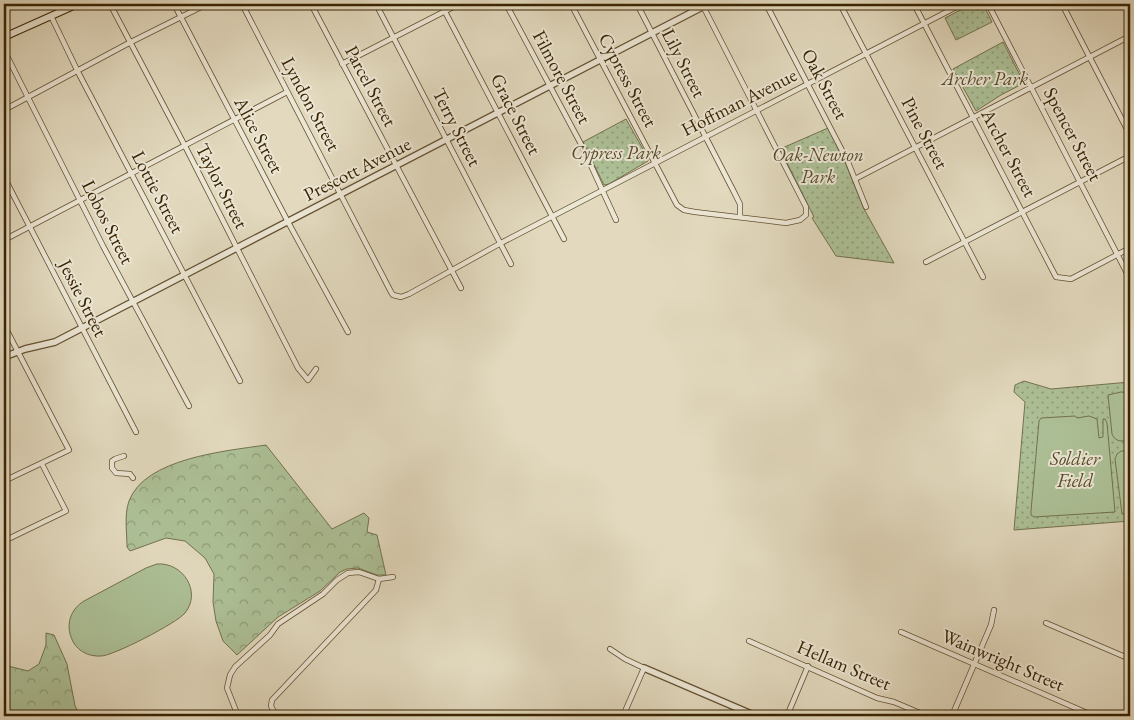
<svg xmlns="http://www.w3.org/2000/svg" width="1134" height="720" viewBox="0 0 1134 720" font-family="'EB Garamond',serif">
	<defs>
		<pattern id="grass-dots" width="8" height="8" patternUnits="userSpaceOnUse" patternTransform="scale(1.25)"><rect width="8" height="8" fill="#adc097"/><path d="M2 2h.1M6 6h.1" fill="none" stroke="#8e9c79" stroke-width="1.8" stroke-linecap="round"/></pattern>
		<pattern id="forest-crowns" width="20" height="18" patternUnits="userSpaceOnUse" patternTransform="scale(1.25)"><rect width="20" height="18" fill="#adc097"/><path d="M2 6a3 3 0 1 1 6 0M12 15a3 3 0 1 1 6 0" fill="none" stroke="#8e9c79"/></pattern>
	</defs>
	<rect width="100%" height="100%" fill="#e2d9be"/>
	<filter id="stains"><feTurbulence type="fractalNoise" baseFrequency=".004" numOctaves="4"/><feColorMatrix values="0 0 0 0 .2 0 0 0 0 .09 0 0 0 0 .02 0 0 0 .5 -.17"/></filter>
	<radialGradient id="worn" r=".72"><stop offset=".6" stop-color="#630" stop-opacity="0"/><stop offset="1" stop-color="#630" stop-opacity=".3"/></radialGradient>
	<g fill="url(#grass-dots)" stroke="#73724c">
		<path d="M972,4H983L992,22L956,40L945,18Z"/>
		<path d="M1003,42L1024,83L1001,95L976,111L953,69Z"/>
		<path d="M626,119L648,158V161L609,184L604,185L583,142Z"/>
		<path d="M828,128L845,162L864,209L894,263L836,256L812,218L814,217L780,149Z"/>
		<path d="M1024,381L1051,389L1130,382V521L1014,530L1025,402L1014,392L1015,385Z"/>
	</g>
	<g fill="url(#forest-crowns)" stroke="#73724c">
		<path d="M266,445L332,529L364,513L369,518L367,532L377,535L386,575H377L358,568L347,569L340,572L320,591L278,617L237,655L223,641L216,621L213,602L214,574L205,558L185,541L166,538L130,551L127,547C127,533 124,515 129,501C145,458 226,451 266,445Z"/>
		<path d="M46,633L54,635L67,664L75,706L79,713L86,716H4V665L28,671L39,664L46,645Z"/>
	</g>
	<g fill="#adc097" stroke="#73724c">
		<path d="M1121,392L1130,393V440C1122,441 1116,443 1112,434L1108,395Z"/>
		<path d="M1075,416L1077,418L1089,416L1097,419L1099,438L1103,437V419H1105L1107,423L1115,512L1034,517L1031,515V511L1039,421L1041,418Z"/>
		<path d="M1121,451H1130V513L1122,514L1115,459L1117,454Z"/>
		<path d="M157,564C183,562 202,592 185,613C177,623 113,656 101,656C88,657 75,650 71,637C66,623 71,609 84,601L146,568Z"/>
	</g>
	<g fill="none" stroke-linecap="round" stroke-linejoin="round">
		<defs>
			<g id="minor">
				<path d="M110,4L185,146L298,368L308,380L316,369"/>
				<path d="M174,4L288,222L348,332"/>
				<path d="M242,4L391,292L393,295L401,297L409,294L501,243L962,4"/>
				<path d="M311,4L461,288"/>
				<path d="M376,4L511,264"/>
				<path d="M441,4L564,239"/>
				<path d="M506,4L582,146L616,220"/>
				<path d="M571,4L677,205L684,210L695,212L786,223L800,220L806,215V207L702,4"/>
				<path d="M637,4L733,190L740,204V217"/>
				<path d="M766,4L848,162L866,207"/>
				<path d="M840,4L983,277"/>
				<path d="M914,4L1056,277L1071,279L1130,248"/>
				<path d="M988,4L1130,279"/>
				<path d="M1062,4L1130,135"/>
				<path d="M51,16L78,72L240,381"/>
				<path d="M4,50L103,246L189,406"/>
				<path d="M342,64L459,4"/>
				<path d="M4,110L129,43L207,4"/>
				<path d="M4,177L136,432"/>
				<path d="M855,179L1130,36"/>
				<path d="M4,240L287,92"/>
				<path d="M926,262L1130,156"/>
				<path d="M4,325L69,450L4,481"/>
				<path d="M124,456L115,459L112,461V468L116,473L130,474L133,478"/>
				<path d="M4,541L66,511L42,464"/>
				<path d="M1046,623L1130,659"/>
				<path d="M901,632L1094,716"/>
				<path d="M749,641L877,698L894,702L927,716"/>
				<path d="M610,649L625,659L644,668L623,716"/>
				<path d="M553,713L561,716"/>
				<path d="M238,716L227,688L230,675L235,667L270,635L278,624L323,594L337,580L348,573L359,572L379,579L393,577"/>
				<path d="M272,716L274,712L271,706L272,700L376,590L379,579"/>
				<path d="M787,716L808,666"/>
				<path d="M952,716L991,625L994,610"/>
			</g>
			<g id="tertiary">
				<path d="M4,357L25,349L55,342L708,4"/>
				<path d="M644,668L756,716"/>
			</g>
			<path id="secondary" d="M4,37L78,4"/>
		</defs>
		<use href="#minor" stroke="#635131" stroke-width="6"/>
		<use href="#tertiary" stroke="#635131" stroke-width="8"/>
		<use href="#secondary" stroke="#392402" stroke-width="8"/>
		<use href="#minor" stroke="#ece6d5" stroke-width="4.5"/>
		<use href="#tertiary" stroke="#ece6d5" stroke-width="5.5"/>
		<use href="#secondary" stroke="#ece6d5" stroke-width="6"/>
	</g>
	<g text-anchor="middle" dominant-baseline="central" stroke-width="4" stroke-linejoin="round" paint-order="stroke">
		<g font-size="19" fill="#392402" stroke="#ece6d5">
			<text transform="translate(684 63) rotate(63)">Lily Street</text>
			<text transform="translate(562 77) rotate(62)">Filmore Street</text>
			<text transform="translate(628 80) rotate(62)">Cypress Street</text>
			<text transform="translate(825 84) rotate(62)">Oak Street</text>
			<text transform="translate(371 86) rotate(62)">Parcel Street</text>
			<text transform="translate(739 102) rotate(-27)">Hoffman Avenue</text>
			<text transform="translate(311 104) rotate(62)">Lyndon Street</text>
			<text transform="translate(516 114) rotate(63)">Grace Street</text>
			<text transform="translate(457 127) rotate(63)">Terry Street</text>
			<text transform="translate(925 133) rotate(62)">Pine Street</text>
			<text transform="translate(1073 134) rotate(62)">Spencer Street</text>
			<text transform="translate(259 135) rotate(62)">Alice Street</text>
			<text transform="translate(1009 153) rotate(62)">Archer Street</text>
			<text transform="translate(357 169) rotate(-27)">Prescott Avenue</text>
			<text transform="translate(222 186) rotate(63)">Taylor Street</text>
			<text transform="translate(158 192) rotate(62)">Lottie Street</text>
			<text transform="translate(108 222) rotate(63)">Lobos Street</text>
			<text transform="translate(83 298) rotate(63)">Jessie Street</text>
			<text transform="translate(1003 660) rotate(23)">Wainwright Street</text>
			<text transform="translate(844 665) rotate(23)">Hellam Street</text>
		</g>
		<g font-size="19" font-style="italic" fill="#564b27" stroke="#ece6d5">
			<text x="985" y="78">Archer Park</text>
			<text x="616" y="152">Cypress Park</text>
			<text x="818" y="154">Oak-Newton<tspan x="818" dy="22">Park</tspan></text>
			<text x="1075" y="458">Soldier<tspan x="1075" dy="22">Field</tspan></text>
		</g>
	</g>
	<rect width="1134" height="720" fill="none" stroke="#e2d9be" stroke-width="20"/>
	<rect x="5" y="5" width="1124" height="710" fill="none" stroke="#392402" stroke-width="2.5"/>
	<rect x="10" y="10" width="1114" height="700" fill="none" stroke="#392402"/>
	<rect width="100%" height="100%" filter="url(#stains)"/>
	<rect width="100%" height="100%" fill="url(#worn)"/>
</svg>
